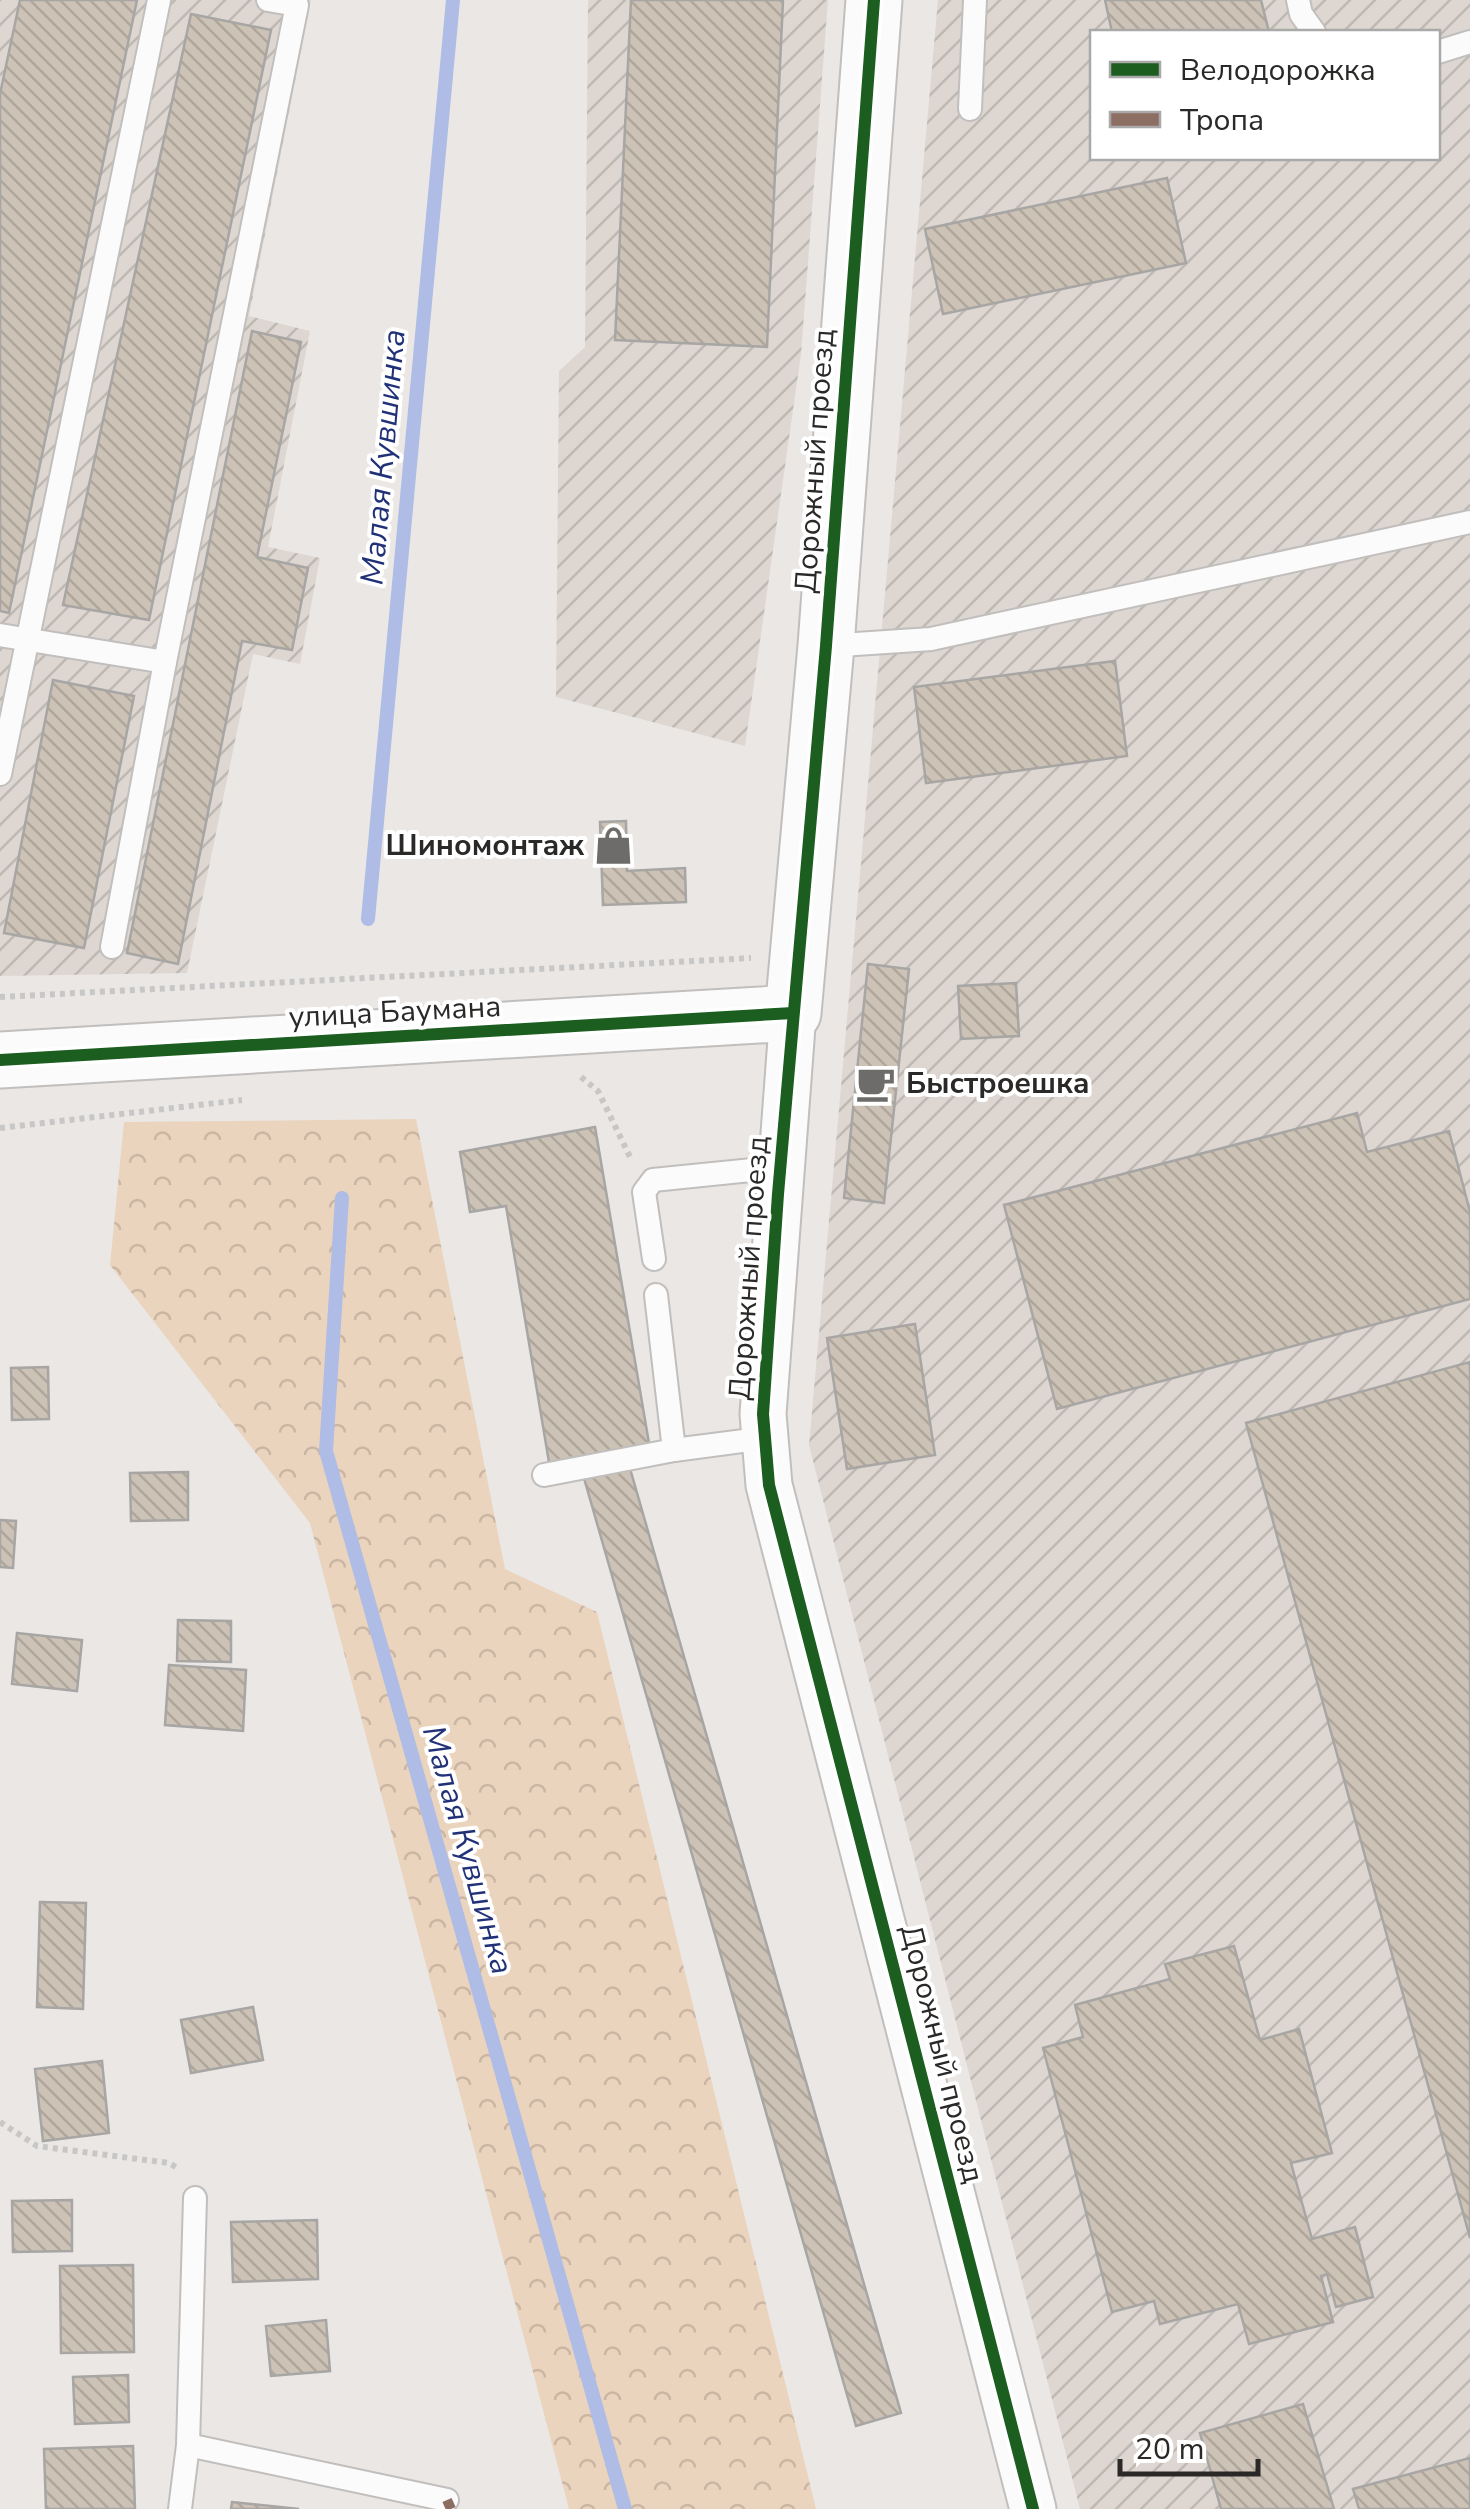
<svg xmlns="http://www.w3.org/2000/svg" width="1470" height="2509" viewBox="0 0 1470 2509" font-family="'Nunito Sans',sans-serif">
	<defs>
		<pattern id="industrial-furrows" width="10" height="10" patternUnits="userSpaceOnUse" patternTransform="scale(2.5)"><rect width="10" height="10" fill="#ded7d1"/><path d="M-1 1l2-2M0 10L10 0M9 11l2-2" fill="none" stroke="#bfb9b3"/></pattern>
		<pattern id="forest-crowns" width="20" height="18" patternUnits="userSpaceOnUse" patternTransform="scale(2.5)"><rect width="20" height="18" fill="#ebd4be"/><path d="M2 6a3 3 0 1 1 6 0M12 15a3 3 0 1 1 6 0" fill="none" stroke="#cab6a3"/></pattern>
		<pattern id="building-back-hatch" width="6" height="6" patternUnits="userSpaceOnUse" patternTransform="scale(2.5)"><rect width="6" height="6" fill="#cdc2b6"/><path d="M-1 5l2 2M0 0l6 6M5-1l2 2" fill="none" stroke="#b0a79c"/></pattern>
	</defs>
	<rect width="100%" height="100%" fill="#eae7e5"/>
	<g fill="url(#industrial-furrows)" fill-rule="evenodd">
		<path d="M0,0H311L249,316L310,331L268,547L320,558L300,664L253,654L187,973L0,976Z"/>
		<path d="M588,0H828L801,354L745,746L556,697L559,371L585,347Z"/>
		<path d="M938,0H1470V2509H1080L809,1445ZM1092,32H1438V158H1092Z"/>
	</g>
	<path fill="url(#forest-crowns)" d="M416,1119L505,1569L597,1612L816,2509H569L310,1523L110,1265L124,1122Z"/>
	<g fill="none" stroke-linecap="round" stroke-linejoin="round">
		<g stroke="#aebce6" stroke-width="14">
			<path d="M368,919L453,0"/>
			<path d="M342,1198L326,1451L625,2509"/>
		</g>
	</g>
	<g fill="url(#building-back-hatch)" stroke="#a7a6a4" stroke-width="2.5">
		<path d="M20,0H137L9,613L0,611V94Z"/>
		<path d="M631,0H783L767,347L615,340Z"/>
		<path d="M1105,0H1261L1269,32H1112Z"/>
		<path d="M191,14L271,30L149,620L63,605Z"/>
		<path d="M1167,178L1186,263L943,314L925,229Z"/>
		<path d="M252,331L301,342L257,557L308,568L292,650L242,641L178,964L127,953Z"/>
		<path d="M1115,661L1127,756L926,783L914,687Z"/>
		<path d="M53,680L134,696L84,948L4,933Z"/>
		<path d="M626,821L627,871L685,868L686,902L603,905L600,822Z"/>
		<path d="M868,964L909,969L884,1203L844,1198Z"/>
		<path d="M1016,983L1019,1036L961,1039L958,986Z"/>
		<path d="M1357,1113L1367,1152L1449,1131L1470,1212V1299L1057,1409L1004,1205Z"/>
		<path d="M595,1127L650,1449L550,1468L506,1206L470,1212L460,1152Z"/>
		<path d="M915,1324L935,1455L847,1469L827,1338Z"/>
		<path d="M1470,1362V2238L1246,1423Z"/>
		<path d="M48,1367L49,1419L12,1420L11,1368Z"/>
		<path d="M629,1465L901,2413L856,2426L584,1478Z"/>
		<path d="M188,1472V1520L131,1521L130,1473Z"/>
		<path d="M0,1520L16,1521L13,1568L0,1567Z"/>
		<path d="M178,1620L231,1621V1662L177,1661Z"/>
		<path d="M17,1633L82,1640L77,1691L12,1684Z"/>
		<path d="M169,1665L246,1670L243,1731L165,1725Z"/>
		<path d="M40,1902L86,1903L83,2009L37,2007Z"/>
		<path d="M1234,1946L1260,2040L1299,2029L1332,2153L1291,2163L1312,2239L1355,2227L1373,2297L1336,2307L1327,2274L1321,2276L1333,2322L1249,2344L1238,2304L1160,2324L1154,2301L1112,2312L1043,2048L1083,2037L1075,2005L1170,1979L1165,1964Z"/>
		<path d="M253,2007L263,2060L191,2073L181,2020Z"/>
		<path d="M102,2061L109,2133L43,2141L35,2069Z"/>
		<path d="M72,2200V2251L13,2252L12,2201Z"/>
		<path d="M317,2220L318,2279L233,2282L231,2222Z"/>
		<path d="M133,2265L134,2352L61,2353L60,2266Z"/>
		<path d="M326,2320L330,2371L271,2376L266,2326Z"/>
		<path d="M128,2375L129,2422L75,2424L73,2377Z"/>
		<path d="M1303,2404L1334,2509H1221L1200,2433Z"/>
		<path d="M133,2446L135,2509H46L44,2449Z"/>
		<path d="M1470,2458V2509H1359L1353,2489Z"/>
		<path d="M232,2502L299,2509H231Z"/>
	</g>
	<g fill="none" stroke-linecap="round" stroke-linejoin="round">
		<defs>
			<g id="service">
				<path d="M1298,0L1301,14L1314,32"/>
				<path d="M1438,52L1470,42"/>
				<path d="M970,109L975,0"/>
				<path d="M0,635L165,662L112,947"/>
				<path d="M826,646L931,639L1470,522"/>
				<path d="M165,662L297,5L268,0"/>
				<path d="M0,774L159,0"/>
				<path d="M654,1259L644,1192L653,1180L781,1167"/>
				<path d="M656,1295L674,1450"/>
				<path d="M544,1475L674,1450L766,1438"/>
				<path d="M188,2445L447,2500"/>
				<path d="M180,2509L188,2445L195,2198"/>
			</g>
			<path id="minor" d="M793,1013L763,1414L769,1485L1033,2509"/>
			<path id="tertiary" d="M0,1060L793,1013L826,646L874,0"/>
		</defs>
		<use href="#service" stroke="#c1bfbd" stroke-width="26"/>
		<use href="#minor" stroke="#c1bfbd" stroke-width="49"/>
		<use href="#tertiary" stroke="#c1bfbd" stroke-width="59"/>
		<g stroke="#c8c7c7" stroke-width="6" stroke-dasharray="5 5" stroke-linecap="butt">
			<path d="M0,997L751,958"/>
			<path d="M581,1077L598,1091L631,1159"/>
			<path d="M0,1128L242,1100"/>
			<path d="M0,2122L37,2146L169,2163L179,2169"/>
		</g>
		<use href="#service" stroke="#fcfbfb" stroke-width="22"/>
		<use href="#minor" stroke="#fcfbfb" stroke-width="45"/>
		<use href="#tertiary" stroke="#fcfbfb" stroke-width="55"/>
		<path stroke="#8d6e63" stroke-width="10" stroke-dasharray="20 10" stroke-linecap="butt" d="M447,2500L451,2509"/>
		<defs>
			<g id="cycleway">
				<path d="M874,0L826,646L778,1194L763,1414L769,1485L1033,2509"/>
				<path d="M0,1060L793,1013"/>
			</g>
		</defs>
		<use href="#cycleway" stroke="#fff" stroke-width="19"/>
		<use href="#cycleway" stroke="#1b5e20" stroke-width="12"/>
	</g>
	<defs>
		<symbol id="shop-bare" viewBox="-9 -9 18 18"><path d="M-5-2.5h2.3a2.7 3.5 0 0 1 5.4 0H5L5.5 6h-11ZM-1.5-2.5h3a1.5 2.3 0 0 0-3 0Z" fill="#6d6c6a" stroke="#fff" stroke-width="2.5" paint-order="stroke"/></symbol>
		<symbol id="cafe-bare" viewBox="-9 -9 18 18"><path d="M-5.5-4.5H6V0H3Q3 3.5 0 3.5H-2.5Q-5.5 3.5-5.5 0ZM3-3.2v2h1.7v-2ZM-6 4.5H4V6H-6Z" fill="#6d6c6a" stroke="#fff" stroke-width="2.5" paint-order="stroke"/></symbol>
	</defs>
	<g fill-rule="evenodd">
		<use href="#shop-bare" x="586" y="818" width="55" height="55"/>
		<use href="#cafe-bare" x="848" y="1056" width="55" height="55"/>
	</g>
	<g text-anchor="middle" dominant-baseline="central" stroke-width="8" stroke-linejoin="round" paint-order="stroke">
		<g font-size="30" fill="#2a2928" stroke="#fff">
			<text transform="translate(815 461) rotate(-86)">Дорожный проезд</text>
			<text transform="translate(395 1012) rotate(-3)">улица Баумана</text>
			<text transform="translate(749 1268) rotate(-86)">Дорожный проезд</text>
			<text transform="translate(942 2054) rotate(76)">Дорожный проезд</text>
		</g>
		<g font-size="30" font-weight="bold" fill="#2a2928" stroke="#fff" text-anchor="end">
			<text x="584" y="845">Шиномонтаж</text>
			<text x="906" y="1083" text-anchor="start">Быстроешка</text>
		</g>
		<g font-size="32" font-style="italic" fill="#213177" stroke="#fff">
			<text transform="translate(383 457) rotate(-85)">Малая Кувшинка</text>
			<text transform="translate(468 1850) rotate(74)">Малая Кувшинка</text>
		</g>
	</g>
	<rect x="1090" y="30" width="350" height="130" fill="#ffffff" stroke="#aaa9a9" stroke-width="2.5"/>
	<rect x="1110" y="62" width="50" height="15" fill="#1b5e20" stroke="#aaa9a9" stroke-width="2.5"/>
	<text x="1180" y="80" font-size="30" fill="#2a2928">Велодорожка</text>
	<rect x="1110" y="112" width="50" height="15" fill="#8d6e63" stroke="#aaa9a9" stroke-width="2.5"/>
	<text x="1180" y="130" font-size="30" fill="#2a2928">Тропа</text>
	<path d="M1120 2459v15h138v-15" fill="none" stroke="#2a2928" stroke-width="5"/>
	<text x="1135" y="2459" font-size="30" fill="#2a2928" stroke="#ffffff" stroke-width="8" paint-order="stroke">20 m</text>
</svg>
